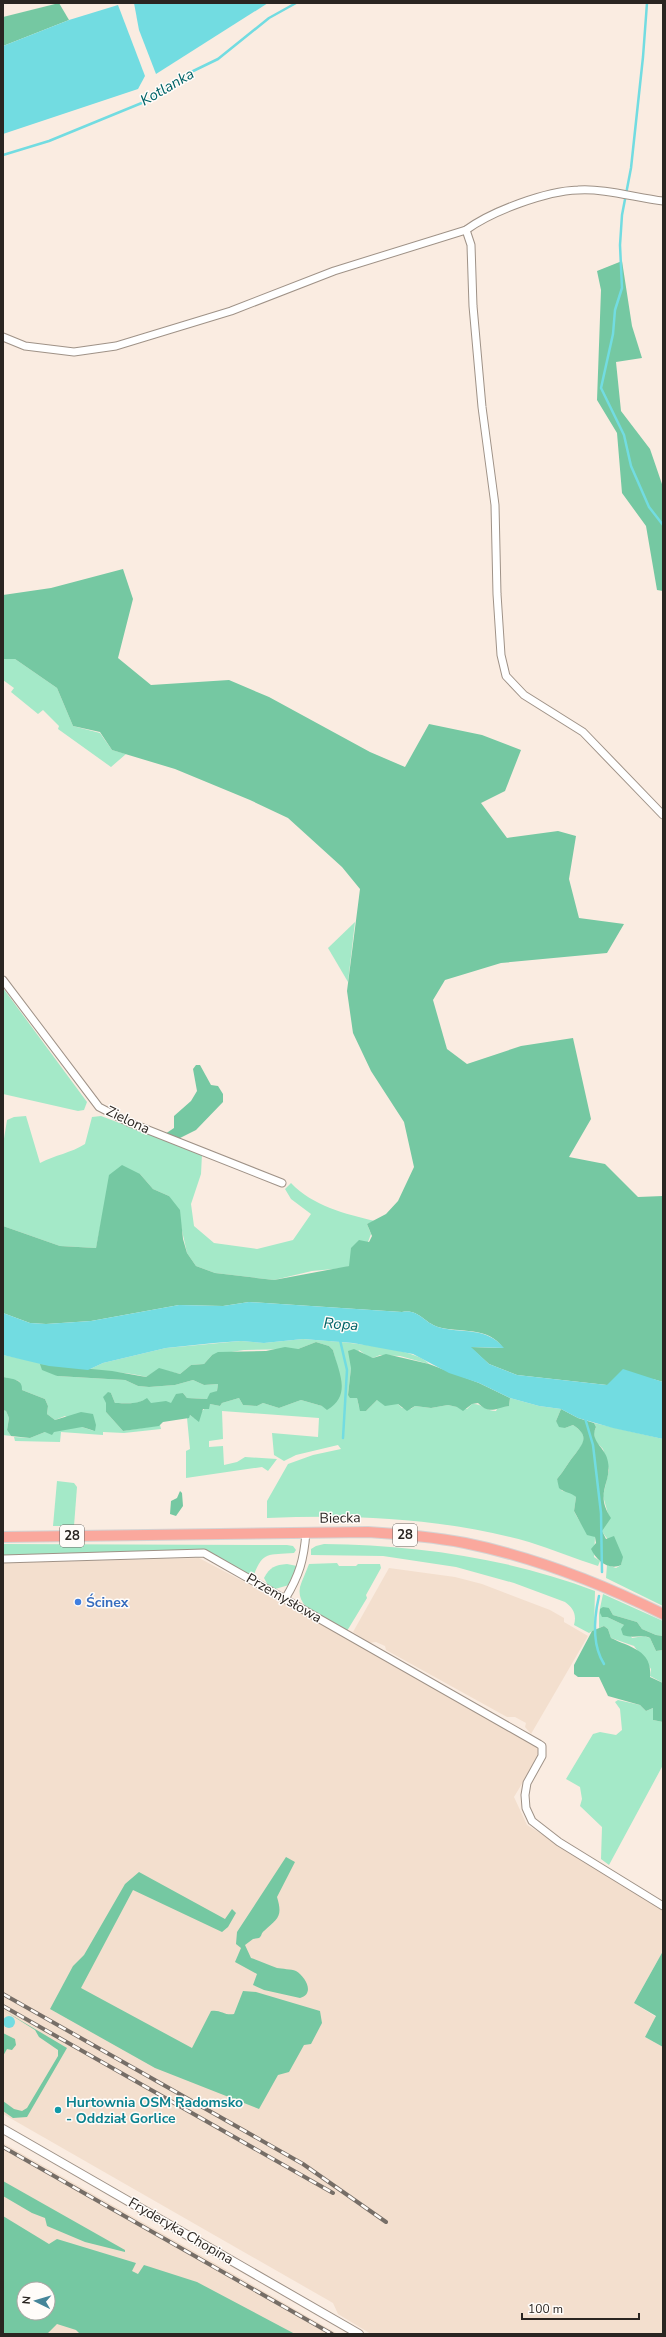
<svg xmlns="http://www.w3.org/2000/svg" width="666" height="2337" viewBox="0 0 666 2337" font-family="'Nunito Sans',sans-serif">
	<rect width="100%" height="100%" fill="#faece1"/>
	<g fill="#f3dfce" fill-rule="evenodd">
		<path d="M199,1558L292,1607L537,1746L539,1750L538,1757L514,1797L527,1825L663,1909V1951L634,2003L656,2017L645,2037L663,2047V2334H371L338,2314L333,2303L3,2114V1563Z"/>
		<path d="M389,1568L455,1577L482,1584L550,1610L564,1618V1622L588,1636L531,1734L525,1727L526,1723L515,1717H507L386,1650L385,1646L376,1642L369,1643L353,1632Z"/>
		<path d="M3,2143L211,2261L338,2334H3ZM24,2289H48V2313H24Z"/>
	</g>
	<g fill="#a4e9c8">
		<path d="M3,659H15L57,688L73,726L100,733L112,750L126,754L111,767L58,729L59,726L43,710L38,714L11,692L14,688L3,680Z"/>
		<path d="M355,922L348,982L328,948Z"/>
		<path d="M3,988L87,1102L84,1110L78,1111L3,1094Z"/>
		<path d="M26,1116L40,1163C55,1155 71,1153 85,1144L92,1117L101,1116L202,1154L201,1174L191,1204L194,1226L214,1243L257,1249L293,1240L311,1214L291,1199L285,1189L291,1183C313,1206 345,1214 375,1221L367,1224L371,1234L368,1242L349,1266L344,1268L312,1271L274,1280L215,1273L196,1266L187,1253L181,1226L169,1196L153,1189L140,1174L103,1213L96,1248L60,1246L3,1226V1145L7,1120L14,1117Z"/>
		<path d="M303,1339C328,1341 415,1346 429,1364L400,1356L380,1355L373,1358L367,1356L359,1350L351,1368L348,1395L357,1398L359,1407L366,1411L377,1400L398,1404L402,1408L411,1409L415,1406L431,1408L448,1405L467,1409L472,1404C481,1403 486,1411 496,1411L498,1407L509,1406L510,1398L539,1406L561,1409L556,1421L565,1428L573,1425C588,1435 586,1441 576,1453C569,1461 564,1471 557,1479L562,1491L571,1492L576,1497L574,1511C579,1522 585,1529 595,1537L594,1557L600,1561L598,1566C575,1559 552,1549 529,1542C442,1518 356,1514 267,1518V1501L288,1464L313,1455L341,1449L338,1445L296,1455L284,1461L274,1455L272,1433L318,1437L319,1418L222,1411L223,1439L209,1441V1447L223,1446L224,1465L237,1462L245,1457L277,1459L268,1471L262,1467L186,1478V1451L190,1449L187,1418L190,1415L194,1418L210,1404L220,1406L222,1403L239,1398L243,1405L257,1406L263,1403L279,1408L301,1400L322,1406L337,1366L333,1350L329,1346L316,1342L298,1349L244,1350L212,1355L204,1364L191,1365L180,1374L159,1369L146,1377C127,1372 108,1372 88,1370L103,1363L166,1348L241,1341L264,1343Z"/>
		<path d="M3,1355L43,1363L57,1376L125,1380L138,1386L149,1387L175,1385L193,1380L204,1385L218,1384L217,1391L207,1399L187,1398L183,1393L172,1403H150L145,1400L136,1403H115L111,1393L106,1403V1412L123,1431L160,1425L161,1429L124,1433L103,1432V1435L61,1432L60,1442L15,1441L14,1437L30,1438L45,1432L75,1427H82L94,1431L65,1416L55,1420L47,1414L48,1406L45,1399L22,1390L19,1381L3,1377Z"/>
		<path d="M3,1410L6,1411L9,1418L7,1430L11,1436L3,1435Z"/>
		<path d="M594,1423L663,1439V1606L606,1578L607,1565L616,1568L621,1565C625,1548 609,1545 602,1531L608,1514L603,1496L609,1470L603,1449L595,1441L594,1432L596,1427Z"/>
		<path d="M57,1481L74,1483L77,1487L74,1526H53Z"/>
		<path d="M3,1544L287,1545L293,1546L296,1550L294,1553C267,1555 263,1551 253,1577L208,1553L3,1556Z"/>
		<path d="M324,1544C415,1545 509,1558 595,1591L594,1630L589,1633L574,1625C577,1614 573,1608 565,1602L514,1583L456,1567L383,1556L311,1555V1549L316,1546Z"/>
		<path d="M337,1563L339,1566H356L358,1564H380L381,1568L366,1595L367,1598L347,1631C331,1622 295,1611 300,1587C302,1580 306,1572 309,1564Z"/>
		<path d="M287,1564L297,1566L289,1585L275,1589L269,1587L264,1578C270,1567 275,1565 287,1564Z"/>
		<path d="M603,1594L663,1621V1636L656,1635L642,1629L637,1622L613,1615L609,1608L607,1617L624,1625L632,1638L644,1636L650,1638L656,1651L663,1650V1683L650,1676L651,1669L634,1646L611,1638L608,1629L604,1626L599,1628V1613Z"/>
		<path d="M618,1700L640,1705L646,1711L653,1708V1720L663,1722V1765L609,1865L601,1859L602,1827L580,1806L582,1799L580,1787L566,1779L593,1734L600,1732L616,1735L622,1730L620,1709L615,1702Z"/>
	</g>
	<g fill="#75c8a2" fill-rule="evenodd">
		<path d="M59,3L69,20L3,46V17Z"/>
		<path d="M622,261L632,326L642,358L616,362L621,411L650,449L663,487V591L657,590L646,526L622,493L617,433L597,400L601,290L597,271Z"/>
		<path d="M123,569L133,599L118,658L151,685L229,680L269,697L370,752L405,767L429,724L482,735L521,750L505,791L481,803L507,838L558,831L576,836L569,879L579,918L624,924L607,953L501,963L445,980L433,1000L447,1049L467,1064L521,1046L573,1038L591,1119L569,1157L605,1164L638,1197L663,1196V1382L653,1379L607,1385L517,1375L489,1364L470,1347L503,1348C489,1326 459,1333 438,1327C423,1322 419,1309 402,1312L249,1302L223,1306L179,1305L91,1321L46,1324L30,1323L3,1313V1226L60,1246L96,1248L109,1175L122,1165L140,1174L153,1189L169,1196L180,1210L183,1239L187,1253L196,1266L215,1273L274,1280L349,1266L351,1248L359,1240L369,1242L372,1236L367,1224L386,1214L398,1201L414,1167L404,1122L371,1071L353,1033L347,991L360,889L342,867L288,818L250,800L175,769L112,750L100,732L73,726L57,688L15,659H3V595L51,588Z"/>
		<path d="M196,1065H200L211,1085L218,1086L223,1094V1102L196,1130L178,1139L165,1134L174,1128V1116L191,1101L197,1091L193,1069Z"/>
		<path d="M316,1342L329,1346L333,1350C339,1373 352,1395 327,1410L322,1406L301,1400L279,1408L263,1403L257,1406L243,1405L239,1398L222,1403L220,1406L210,1404L209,1409H203L199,1422L190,1415L189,1418L163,1422L159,1426L123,1431L106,1412V1403L103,1397L108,1392L111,1393L115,1403C128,1403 137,1405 147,1398L151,1403L166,1401L171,1403L176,1394L183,1393L187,1398L207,1399L210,1393L217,1391L218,1384L204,1385L193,1380L175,1385L149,1387L138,1386L125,1380L57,1376L42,1370L40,1364L112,1371L146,1377L159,1368L180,1374L191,1365L204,1364L212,1355L218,1352L266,1351L285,1347L298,1349Z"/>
		<path d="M354,1349L373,1358L386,1354L429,1364L479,1383L510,1398L509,1406C495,1408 490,1415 478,1403L472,1404L463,1411L457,1407L448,1405L431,1408L415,1406L407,1411L398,1404L385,1406L377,1400L366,1411H360L357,1398H350L348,1395L351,1368L348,1351Z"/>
		<path d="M3,1377C12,1379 23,1379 22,1390L45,1399L48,1406L47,1414L55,1420L81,1412L93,1414L96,1425L95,1431L82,1427L54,1432L52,1435L45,1432L30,1438L11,1436L7,1430L9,1418L6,1411L3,1410Z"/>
		<path d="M561,1409L578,1418L594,1423L596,1427C589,1442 606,1447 608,1462C612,1483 594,1493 611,1518L602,1531L606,1539L614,1536L623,1557L621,1565C609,1571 596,1560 591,1549L596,1543L595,1537L587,1535L574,1511L576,1497C571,1492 564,1493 559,1488L557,1479C564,1471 569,1461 576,1453C585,1441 588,1435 573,1425L565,1428L559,1427L556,1421Z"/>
		<path d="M180,1491L182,1493L183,1506L176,1516L170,1514L171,1501L177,1498Z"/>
		<path d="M603,1607L609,1608L613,1615L637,1622L642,1629L656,1635L663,1636V1650L656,1651L650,1638C641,1634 633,1639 623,1635L621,1629L624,1625L607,1617H602L600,1613V1609Z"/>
		<path d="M604,1626L608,1629L611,1638C629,1647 653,1650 650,1677L663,1683V1722L653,1720V1708L646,1711L640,1705L608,1696L599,1677H578L574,1674V1665L592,1631Z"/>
		<path d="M286,1857L295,1862L277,1897C283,1917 278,1918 264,1931C261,1933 262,1936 259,1938L253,1939L245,1945L251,1958C260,1961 268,1965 277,1968C282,1969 291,1969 296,1971C306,1977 315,1994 300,1998L264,1990L253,1985L257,1974L235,1962L241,1948L236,1944L237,1932Z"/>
		<path d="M139,1872L225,1919L232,1909L236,1913L228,1927L222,1932L133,1890L81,1988L192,2048L211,2011C220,2009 225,2016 234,2014L243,1991L256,1992L320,2011L322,2023L311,2044L304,2045L289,2072L278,2075L259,2109L155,2068L50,2009L73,1966L84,1955L125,1884Z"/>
		<path d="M663,1951V2047L645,2037L656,2016L634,2003Z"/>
		<path d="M3,2010L67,2048L27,2117L13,2118L3,2111V2101L14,2109L22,2111L27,2108L58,2056V2050L39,2037L35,2030Z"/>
		<path d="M3,2033L15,2039L16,2045L12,2050L7,2049L3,2056Z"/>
		<path d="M3,2181L125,2250V2252L85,2242L47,2226L45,2218L32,2213L3,2196Z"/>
		<path d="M3,2216L49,2244L57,2239L136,2263L132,2271L138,2274L144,2265L197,2282L295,2334H80L76,2330L57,2324L47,2334H3ZM24,2289H48V2313H24Z"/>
	</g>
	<g fill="#72dce1">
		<path d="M134,3H268L156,74L139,30Z"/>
		<path d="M118,5L145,76L138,89L3,134V46L69,20Z"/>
		<path d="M249,1302L402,1312C419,1309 423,1322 438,1327C462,1334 486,1326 504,1348L471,1347L489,1364L517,1375L607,1385L623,1369L663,1382V1439L613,1428L578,1418L561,1409L539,1406L510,1398L479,1383L449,1373L413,1354L353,1343L303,1339L264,1343L241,1341L214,1343L166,1348L103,1363L88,1370L49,1366L3,1355V1313L30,1323L46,1324L91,1321L179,1305L223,1306Z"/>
		<circle cx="9" cy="2022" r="6"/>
	</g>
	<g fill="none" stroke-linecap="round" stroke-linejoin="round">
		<g stroke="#72dce1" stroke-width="2.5">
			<path d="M647,3L643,57L631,168L622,215L620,245L622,288L615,310L613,334L601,388L624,435L631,466L649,507L663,525"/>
			<path d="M3,155L49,141L149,100L187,74L218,59L269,18L296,3"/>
			<path d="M340,1340L347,1370L343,1438"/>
			<path d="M585,1418L593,1445L601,1513L602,1572"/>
			<path d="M599,1596C594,1618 592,1645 604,1664"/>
		</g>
		<defs>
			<g id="minor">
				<path d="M466,230L471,245L473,306L482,407L495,505L497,594L501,655L506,676L524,695L583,732L663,815"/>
				<path d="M3,337L25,346L74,352L116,346L231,311L334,271L466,230C492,211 546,191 578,190C603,188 637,198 663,201"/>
				<path d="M3,980L99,1107L128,1122L282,1183"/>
				<path d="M3,1559L204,1553L539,1744L542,1746V1756L527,1783L525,1795L526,1808L532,1821L559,1842L663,1906"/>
				<path d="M285,1599C299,1576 304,1560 306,1532"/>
			</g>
			<path id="tertiary" d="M3,2129L359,2334"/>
			<path id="primary" d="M3,1537L368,1532C401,1534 433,1537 465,1543C534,1557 600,1583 663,1614"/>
		</defs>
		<use href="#minor" stroke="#9f9287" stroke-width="9"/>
		<use href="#tertiary" stroke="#9f9287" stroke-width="10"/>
		<use href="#primary" stroke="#d4d3d3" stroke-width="12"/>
		<use href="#minor" stroke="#fff" stroke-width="7"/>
		<use href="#tertiary" stroke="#fff" stroke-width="8"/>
		<use href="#primary" stroke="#faa89d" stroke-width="10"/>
		<defs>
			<g id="rail">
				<path d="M3,1994L303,2164L386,2222"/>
				<path d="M3,2006L333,2193"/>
				<path d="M3,2147L332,2334"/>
			</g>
		</defs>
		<use href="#rail" stroke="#766e67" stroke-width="4"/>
		<use href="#rail" stroke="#fffcf9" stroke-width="2.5" stroke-dasharray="8" stroke-linecap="butt"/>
	</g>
	<circle fill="#3f7fe0" stroke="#fffcf9" stroke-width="1.5" cx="78" cy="1602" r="4"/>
	<circle fill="#0f9aa8" stroke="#fffcf9" stroke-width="1.5" cx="58" cy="2110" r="4"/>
	<g text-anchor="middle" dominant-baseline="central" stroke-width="3" stroke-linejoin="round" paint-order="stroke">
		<g fill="#fffcf9" stroke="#6a6662" stroke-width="1">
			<rect x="393" y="1524" width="24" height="22" rx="3"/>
			<rect x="60" y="1525" width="24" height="22" rx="3"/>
		</g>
		<g font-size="13" font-weight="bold" fill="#2a2521">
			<text x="405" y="1535">28</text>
			<text x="72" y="1536">28</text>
		</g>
		<g font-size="14" fill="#2a2521" stroke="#fffcf9">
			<text transform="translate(128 1120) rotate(25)">Zielona</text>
			<text transform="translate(340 1518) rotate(-1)">Biecka</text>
			<text transform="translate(284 1598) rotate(30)">Przemysłowa</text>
			<text transform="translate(181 2231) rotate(30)">Fryderyka Chopina</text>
		</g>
		<g font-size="14" font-weight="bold" fill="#366cbe" stroke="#fffcf9" text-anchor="start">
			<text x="86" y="1602">Ścinex</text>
		</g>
		<g font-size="14" font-weight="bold" fill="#0d838f" stroke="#fffcf9" text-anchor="start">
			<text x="66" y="2102">Hurtownia OSM Radomsko<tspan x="66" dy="16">- Oddział Gorlice</tspan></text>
		</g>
		<g font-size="15" font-style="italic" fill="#006367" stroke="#fffcf9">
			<text transform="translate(167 87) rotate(-30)">Kotlanka</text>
			<text transform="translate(341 1324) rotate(4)">Ropa</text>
		</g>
	</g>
	<rect width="666" height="2337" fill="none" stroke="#2a2521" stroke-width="8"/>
	<g transform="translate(36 2301) rotate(275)"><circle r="19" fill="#fffcf9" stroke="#aaa6a3"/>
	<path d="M0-3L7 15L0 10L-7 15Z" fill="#458599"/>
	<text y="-6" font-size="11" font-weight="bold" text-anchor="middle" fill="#2a2521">N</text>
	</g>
	<path d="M522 2313v6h117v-6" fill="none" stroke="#2a2521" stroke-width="2"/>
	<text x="528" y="2313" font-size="12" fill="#2a2521" stroke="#fffcf9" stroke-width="3" paint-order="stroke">100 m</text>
</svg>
